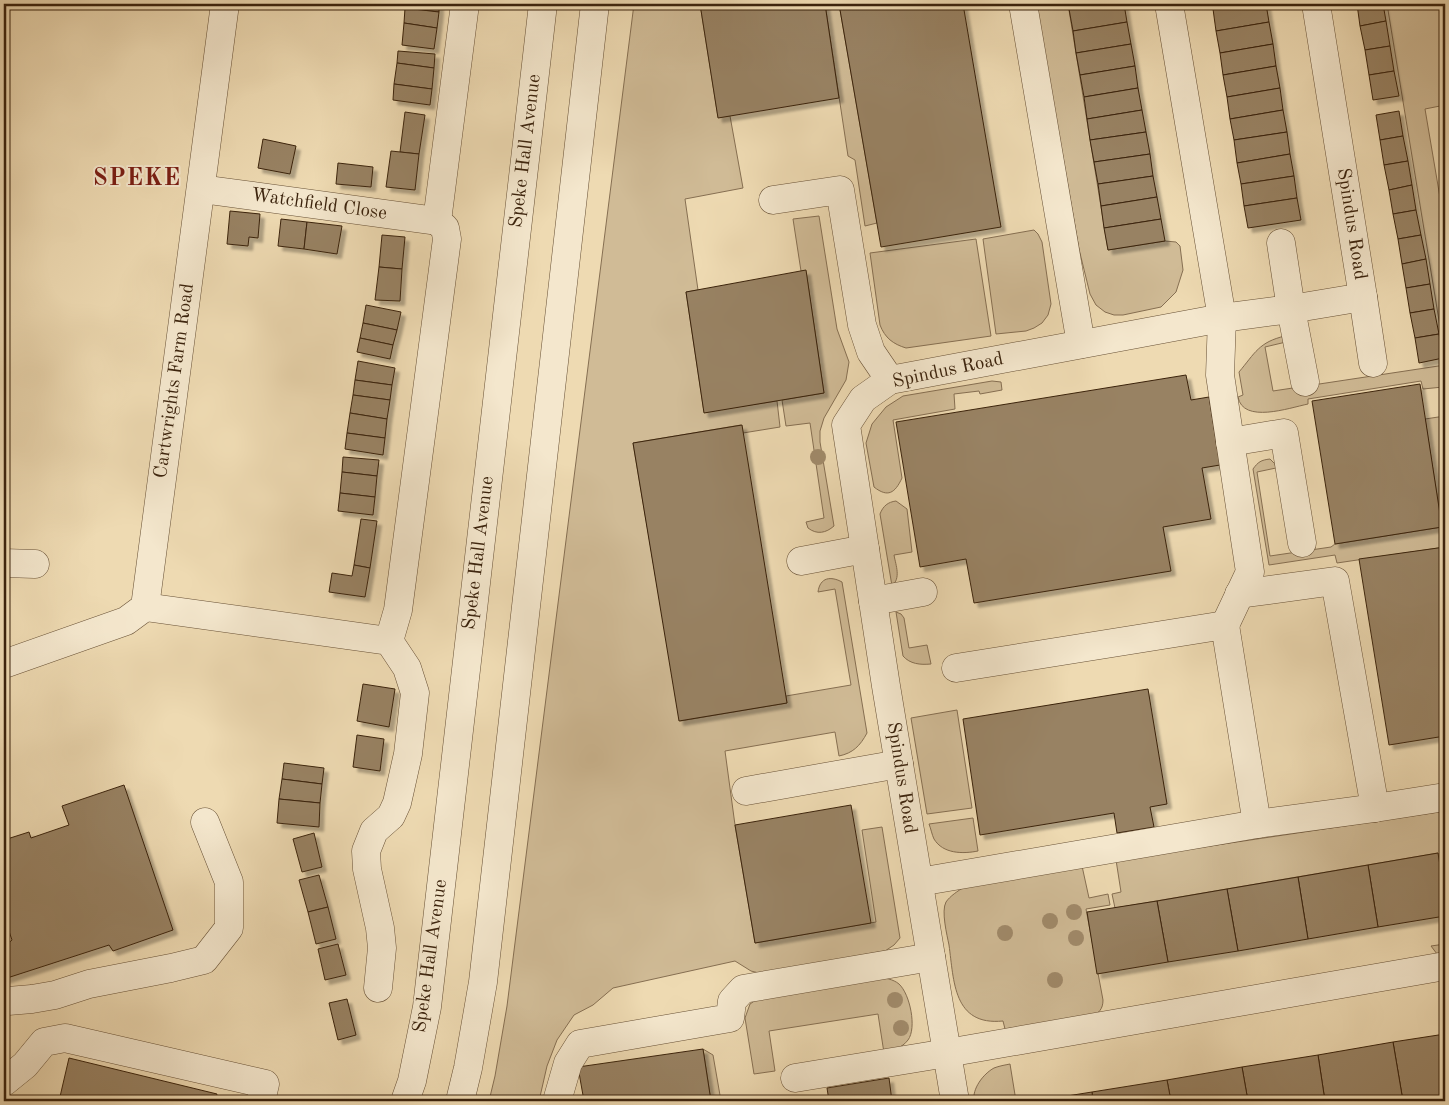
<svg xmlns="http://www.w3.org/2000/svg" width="1449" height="1105" viewBox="0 0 1449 1105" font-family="'Old Standard TT',serif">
	<defs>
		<filter id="shadow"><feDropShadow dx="4.5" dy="4.5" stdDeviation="1" flood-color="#0004"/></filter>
	</defs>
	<rect width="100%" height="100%" fill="#eedab2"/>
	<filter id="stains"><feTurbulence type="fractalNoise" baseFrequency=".004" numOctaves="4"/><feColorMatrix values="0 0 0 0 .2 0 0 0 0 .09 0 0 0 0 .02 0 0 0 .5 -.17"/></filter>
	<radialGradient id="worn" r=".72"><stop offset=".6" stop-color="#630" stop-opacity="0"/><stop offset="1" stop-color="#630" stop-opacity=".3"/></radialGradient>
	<g fill="#d0bb96" stroke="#866f52">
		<path d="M634,4H700L718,117L730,116L743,188L685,199L698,290L686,292L704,412L777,401L780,427L743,433L741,425L633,443L680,721L787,703L786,696L851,685L835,589L818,592C820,577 831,576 842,582L867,733C860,746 853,753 839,756L835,732L725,751L735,825L755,943L876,922L862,830L882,827L900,938L894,945L885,951L759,973L751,971L735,961L613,988L593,1005L574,1015L557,1040L547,1066L539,1101H489L495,1076L507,1006Z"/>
		<path d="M825,4H839L877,223L865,226L855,160L848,156Z"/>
		<path d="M1036,4H1068L1108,250L1165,241L1176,242L1180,246L1183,270L1176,292L1161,307L1123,315H1114L1105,312L1096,305L1090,294L1079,249Z"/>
		<path d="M1387,4H1445V105L1425,109L1445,227V357Z"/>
		<path d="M819,216L837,329L849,362L846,380L824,418L820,431V442L834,526C826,533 817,535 808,528L806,522L824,518L810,423L786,426L782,400L824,393L806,271H801L793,219Z"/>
		<path d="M1034,230L1038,234L1042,242L1051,304L1048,315L1042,323L1034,328L1026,331L996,334L983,239Z"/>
		<path d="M976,239L991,336L906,348C893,344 885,338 880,325L870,253Z"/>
		<path d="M1285,336L1286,342L1265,347L1273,391L1445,365V401L1443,387L1423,389L1421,381L1308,399V404C1289,408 1243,424 1238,397L1243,395L1239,372C1255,353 1259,342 1285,336Z"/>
		<path d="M992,381L1001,382L1002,390L980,394L979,391L954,394L955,409L893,420L902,478C895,493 888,498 874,487L866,443L872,424L886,407L903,396Z"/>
		<path d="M1445,416V547L1337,563L1335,555L1269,565L1253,469C1258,462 1261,460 1270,459L1275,464L1276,468L1257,472L1270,556L1331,547L1335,544L1442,527L1425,419Z"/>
		<path d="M896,501L907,509L912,552L894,555C896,566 901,578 892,586L880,514C883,506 888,502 896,501Z"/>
		<path d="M896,612L901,614L904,618L909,648L927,645L931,664C920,665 910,664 903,656Z"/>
		<path d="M957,710L972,808L927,814L911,718Z"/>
		<path d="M1445,811V897L1438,853L1115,908L1112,894L1121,892L1116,860Z"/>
		<path d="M973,818L978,851C963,854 943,854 934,839C932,835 931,829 929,824Z"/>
		<path d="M1082,866L1089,898L1108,894L1110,905L1086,909L1103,1000C1103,1009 1099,1013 1091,1017L1005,1029L1003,1021C953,1026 954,981 949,945C947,935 941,911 946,902C950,896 958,891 964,887Z"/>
		<path d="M1445,944V954H1437L1431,946Z"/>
		<path d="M877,977C885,978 893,979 899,984C910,994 917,1028 908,1040C902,1048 893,1050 884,1053L878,1014L769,1031L775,1071L754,1074L745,1018L750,1004L756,1000Z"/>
		<path d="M703,1049L713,1055L721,1101H711Z"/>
		<path d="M1010,1064L1016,1101H974C972,1089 983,1074 994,1068C999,1066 1005,1065 1010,1064Z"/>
	</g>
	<g fill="#988263" stroke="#3b230d" filter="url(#shadow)">
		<path d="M406,4H439V12L405,8Z"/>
		<path d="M700,4H825L839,98L718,118Z"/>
		<path d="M839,4H963L1001,227L881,247Z"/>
		<path d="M1068,4H1101L1069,9Z"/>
		<path d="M1101,4H1124L1127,22L1073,31L1069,9Z"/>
		<path d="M1212,4H1245L1213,9Z"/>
		<path d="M1245,4H1266L1269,22L1216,31L1213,9Z"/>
		<path d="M1357,4H1383L1386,21L1360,26Z"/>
		<path d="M405,8L439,12L437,28L404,23Z"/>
		<path d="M1386,21L1390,46L1365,50L1360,26Z"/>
		<path d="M1127,22L1131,44L1076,53L1073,31Z"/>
		<path d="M1269,22L1273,44L1220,53L1216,31Z"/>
		<path d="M404,23L437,28L434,49L402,45Z"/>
		<path d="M1131,44L1135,66L1080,75L1076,53Z"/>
		<path d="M1273,44L1276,66L1223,75L1220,53Z"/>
		<path d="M1390,46L1394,71L1369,75L1365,50Z"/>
		<path d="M398,51L435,54L434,68L397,63Z"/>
		<path d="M397,63L434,68L432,89L394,84Z"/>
		<path d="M1135,66L1138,88L1084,97L1080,75Z"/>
		<path d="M1276,66L1280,88L1227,97L1223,75Z"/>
		<path d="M1394,71L1399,96L1373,100L1369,75Z"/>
		<path d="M394,84L432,89L430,105L393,100Z"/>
		<path d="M1138,88L1142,110L1087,119L1084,97Z"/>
		<path d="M1280,88L1283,110L1230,119L1227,97Z"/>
		<path d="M1142,110L1146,132L1090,140L1087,119Z"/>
		<path d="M1283,110L1287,132L1234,140L1230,119Z"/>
		<path d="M1399,111L1403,136L1380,140L1376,115Z"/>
		<path d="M405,112L425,115L419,154L400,152Z"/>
		<path d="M1146,132L1150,154L1094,162L1090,140Z"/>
		<path d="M1287,132L1290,154L1237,163L1234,140Z"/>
		<path d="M1403,136L1408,161L1384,165L1380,140Z"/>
		<path d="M263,139L296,146L290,174L258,168Z"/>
		<path d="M391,151L419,154L415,190L386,187Z"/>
		<path d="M1150,154L1153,176L1098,184L1094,162Z"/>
		<path d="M1290,154L1294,176L1241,184L1237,163Z"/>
		<path d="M1408,161L1412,185L1389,190L1384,165Z"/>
		<path d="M338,163L373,167L371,187L336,184Z"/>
		<path d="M1153,176L1157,197L1101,206L1098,184Z"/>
		<path d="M1294,176L1297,198L1244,206L1241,184Z"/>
		<path d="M1412,185L1416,210L1393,214L1389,190Z"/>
		<path d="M1157,197L1161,219L1104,228L1101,206Z"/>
		<path d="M1297,198L1301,220L1248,228L1244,206Z"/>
		<path d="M1416,210L1421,235L1398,239L1393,214Z"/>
		<path d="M230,211L260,214L258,238L249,237L248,246L227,244Z"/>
		<path d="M281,219L307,222L304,249L278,246Z"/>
		<path d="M1161,219L1165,241L1108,250L1104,228Z"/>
		<path d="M307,222L342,226L337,254L304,249Z"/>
		<path d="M382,235L405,237L402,269L379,267Z"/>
		<path d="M1421,235L1426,259L1402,264L1398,239Z"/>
		<path d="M1426,259L1430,284L1406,288L1402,264Z"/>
		<path d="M379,267L402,269L400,301L375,300Z"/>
		<path d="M806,270L824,393L704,413L686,292Z"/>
		<path d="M1430,284L1434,309L1410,313L1406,288Z"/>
		<path d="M366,305L401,312L397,330L363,323Z"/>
		<path d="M1434,309L1439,334L1415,338L1410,313Z"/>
		<path d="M363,323L397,330L393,345L360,338Z"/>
		<path d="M1439,334L1443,358L1419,363L1415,338Z"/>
		<path d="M360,338L393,345L390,359L357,352Z"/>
		<path d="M358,361L395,368L392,385L355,380Z"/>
		<path d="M1186,375L1191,400L1209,397L1220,465L1202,468L1211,519L1163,527L1171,571L974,603L966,559L920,567L896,422Z"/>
		<path d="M355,380L392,385L390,400L353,395Z"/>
		<path d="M1420,384L1442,527L1335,544L1312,401Z"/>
		<path d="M353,395L390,400L387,419L350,413Z"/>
		<path d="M350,413L387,419L385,438L347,433Z"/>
		<path d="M742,425L787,703L679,721L633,443Z"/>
		<path d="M347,433L385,438L383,455L345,449Z"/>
		<path d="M343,457L379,460L377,476L342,472Z"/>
		<path d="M342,472L377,476L375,497L340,493Z"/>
		<path d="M340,493L375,497L373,515L338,511Z"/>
		<path d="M361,519L377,521L370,568L354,565Z"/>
		<path d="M1445,547V736L1389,745L1359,559Z"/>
		<path d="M354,565L370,568L365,597L329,592L332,573L352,576Z"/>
		<path d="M363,684L395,689L389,727L357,721Z"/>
		<path d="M1148,689L1167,804L1150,807L1154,827L1117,833L1114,813L980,835L963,719Z"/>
		<path d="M357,735L384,739L380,771L353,767Z"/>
		<path d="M284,763L324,768L322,784L282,779Z"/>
		<path d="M282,779L322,784L320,803L279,799Z"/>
		<path d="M124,785L173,930L113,951L109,945L4,979V947L12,940L4,917V840L29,832L31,838L69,825L62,806Z"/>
		<path d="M279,799L320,803L319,827L277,823Z"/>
		<path d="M851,805L871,923L755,943L735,825Z"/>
		<path d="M314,833L322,867L302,872L293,839Z"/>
		<path d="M1438,853L1445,897V916L1378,927L1368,865Z"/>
		<path d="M1368,865L1378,927L1308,939L1298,877Z"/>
		<path d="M319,875L328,907L308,912L299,880Z"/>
		<path d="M1298,877L1308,939L1238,951L1227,889Z"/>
		<path d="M1227,889L1238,951L1168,962L1157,901Z"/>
		<path d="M1157,901L1168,962L1097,974L1087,912Z"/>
		<path d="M328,907L336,939L316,944L308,912Z"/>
		<path d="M338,944L346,975L325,980L318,949Z"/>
		<path d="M347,999L356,1035L338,1040L329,1003Z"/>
		<path d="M1445,1034V1101H1403L1393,1042Z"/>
		<path d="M1393,1042L1403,1101H1325L1318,1055Z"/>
		<path d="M703,1049L711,1101H584L578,1067Z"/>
		<path d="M1318,1055L1325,1101H1248L1242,1067Z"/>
		<path d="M69,1058L217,1094L215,1101H59Z"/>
		<path d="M1242,1067L1248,1101H1171L1167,1080Z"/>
		<path d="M889,1078L892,1101L901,1099L902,1101H829L827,1088Z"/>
		<path d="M1167,1080L1171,1101H1093L1092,1092Z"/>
		<path d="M1092,1092L1093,1101H1036Z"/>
	</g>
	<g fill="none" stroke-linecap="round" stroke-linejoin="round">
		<defs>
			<g id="minor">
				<path d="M1023,4L1081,344"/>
				<path d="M1169,4L1222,318L1220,375L1250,572L1225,625"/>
				<path d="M201,189L437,221"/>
				<path d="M773,200L840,190L862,325L871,352L890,380"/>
				<path d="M437,221L465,4"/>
				<path d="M1281,243L1291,309L1305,382"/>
				<path d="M1363,297L1373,363"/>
				<path d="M1230,442L1284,433L1302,543"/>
				<path d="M801,561L865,549"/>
				<path d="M4,563L35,564"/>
				<path d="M1239,594L1335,581L1375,808"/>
				<path d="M873,601L923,592"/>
				<path d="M145,607L389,641L407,668L415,693L408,754L397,803L391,816L374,831L366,851L367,869L380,928L382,948L378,988"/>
				<path d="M389,641L398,610L447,239L445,228L437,221"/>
				<path d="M4,664L126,621L145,607L225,4"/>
				<path d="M956,668L1225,625L1257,824"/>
				<path d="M746,791L899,764"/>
				<path d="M919,882L1257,824L1375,808L1445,797"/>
				<path d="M4,999L8,1001L32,999L55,995L89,984L171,968L204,960L229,928V882L205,822"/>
				<path d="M795,1078L947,1053L1445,966"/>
				<path d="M4,1082L25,1065L44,1042L65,1038L265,1084L261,1101"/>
				<path d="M405,1101L412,1081L427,1007L543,4"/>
				<path d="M460,1101L468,1068L483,982L595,4"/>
				<path d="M557,1101L568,1063L580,1044L730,1018L732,1001L743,989L931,957"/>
				<path d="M955,1101L886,686L846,425L863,399L890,380L1222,318L1291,309L1363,297L1316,4"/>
			</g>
		</defs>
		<use href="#minor" stroke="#685136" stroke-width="29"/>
		<use href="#minor" stroke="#f4e7cd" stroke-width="28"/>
	</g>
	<g fill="#a08a6a">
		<circle cx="818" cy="457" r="8"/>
		<circle cx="1074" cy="912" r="8"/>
		<circle cx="1050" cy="921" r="8"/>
		<circle cx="1005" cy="933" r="8"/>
		<circle cx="1076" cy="938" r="8"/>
		<circle cx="1055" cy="980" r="8"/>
		<circle cx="895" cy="1000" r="8"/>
		<circle cx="901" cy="1028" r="8"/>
	</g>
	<g text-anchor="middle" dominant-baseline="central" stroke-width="4" stroke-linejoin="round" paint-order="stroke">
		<g font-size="19" fill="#3b230d" stroke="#f4e7cd">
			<text transform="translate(526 151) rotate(-83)">Speke Hall Avenue</text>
			<text transform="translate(319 205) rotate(8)">Watchfield Close</text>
			<text transform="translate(1351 224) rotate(81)">Spindus Road</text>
			<text transform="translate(948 371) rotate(-12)">Spindus Road</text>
			<text transform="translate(175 381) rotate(-82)">Cartwrights Farm Road</text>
			<text transform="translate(479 553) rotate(-83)">Speke Hall Avenue</text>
			<text transform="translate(901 778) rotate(81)">Spindus Road</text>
			<text transform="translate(431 956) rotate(-82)">Speke Hall Avenue</text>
		</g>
		<g font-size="24" font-weight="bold" letter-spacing="1" fill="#7a1f14" stroke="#f4e7cd">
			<text x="137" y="179">SPEKE</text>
		</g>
	</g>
	<rect width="1449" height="1105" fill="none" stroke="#eedab2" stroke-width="20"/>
	<rect x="5" y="5" width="1439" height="1095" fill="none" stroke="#3b230d" stroke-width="2.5"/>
	<rect x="10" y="10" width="1429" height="1085" fill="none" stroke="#3b230d"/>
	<rect width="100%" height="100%" filter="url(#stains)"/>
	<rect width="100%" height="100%" fill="url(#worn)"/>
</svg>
